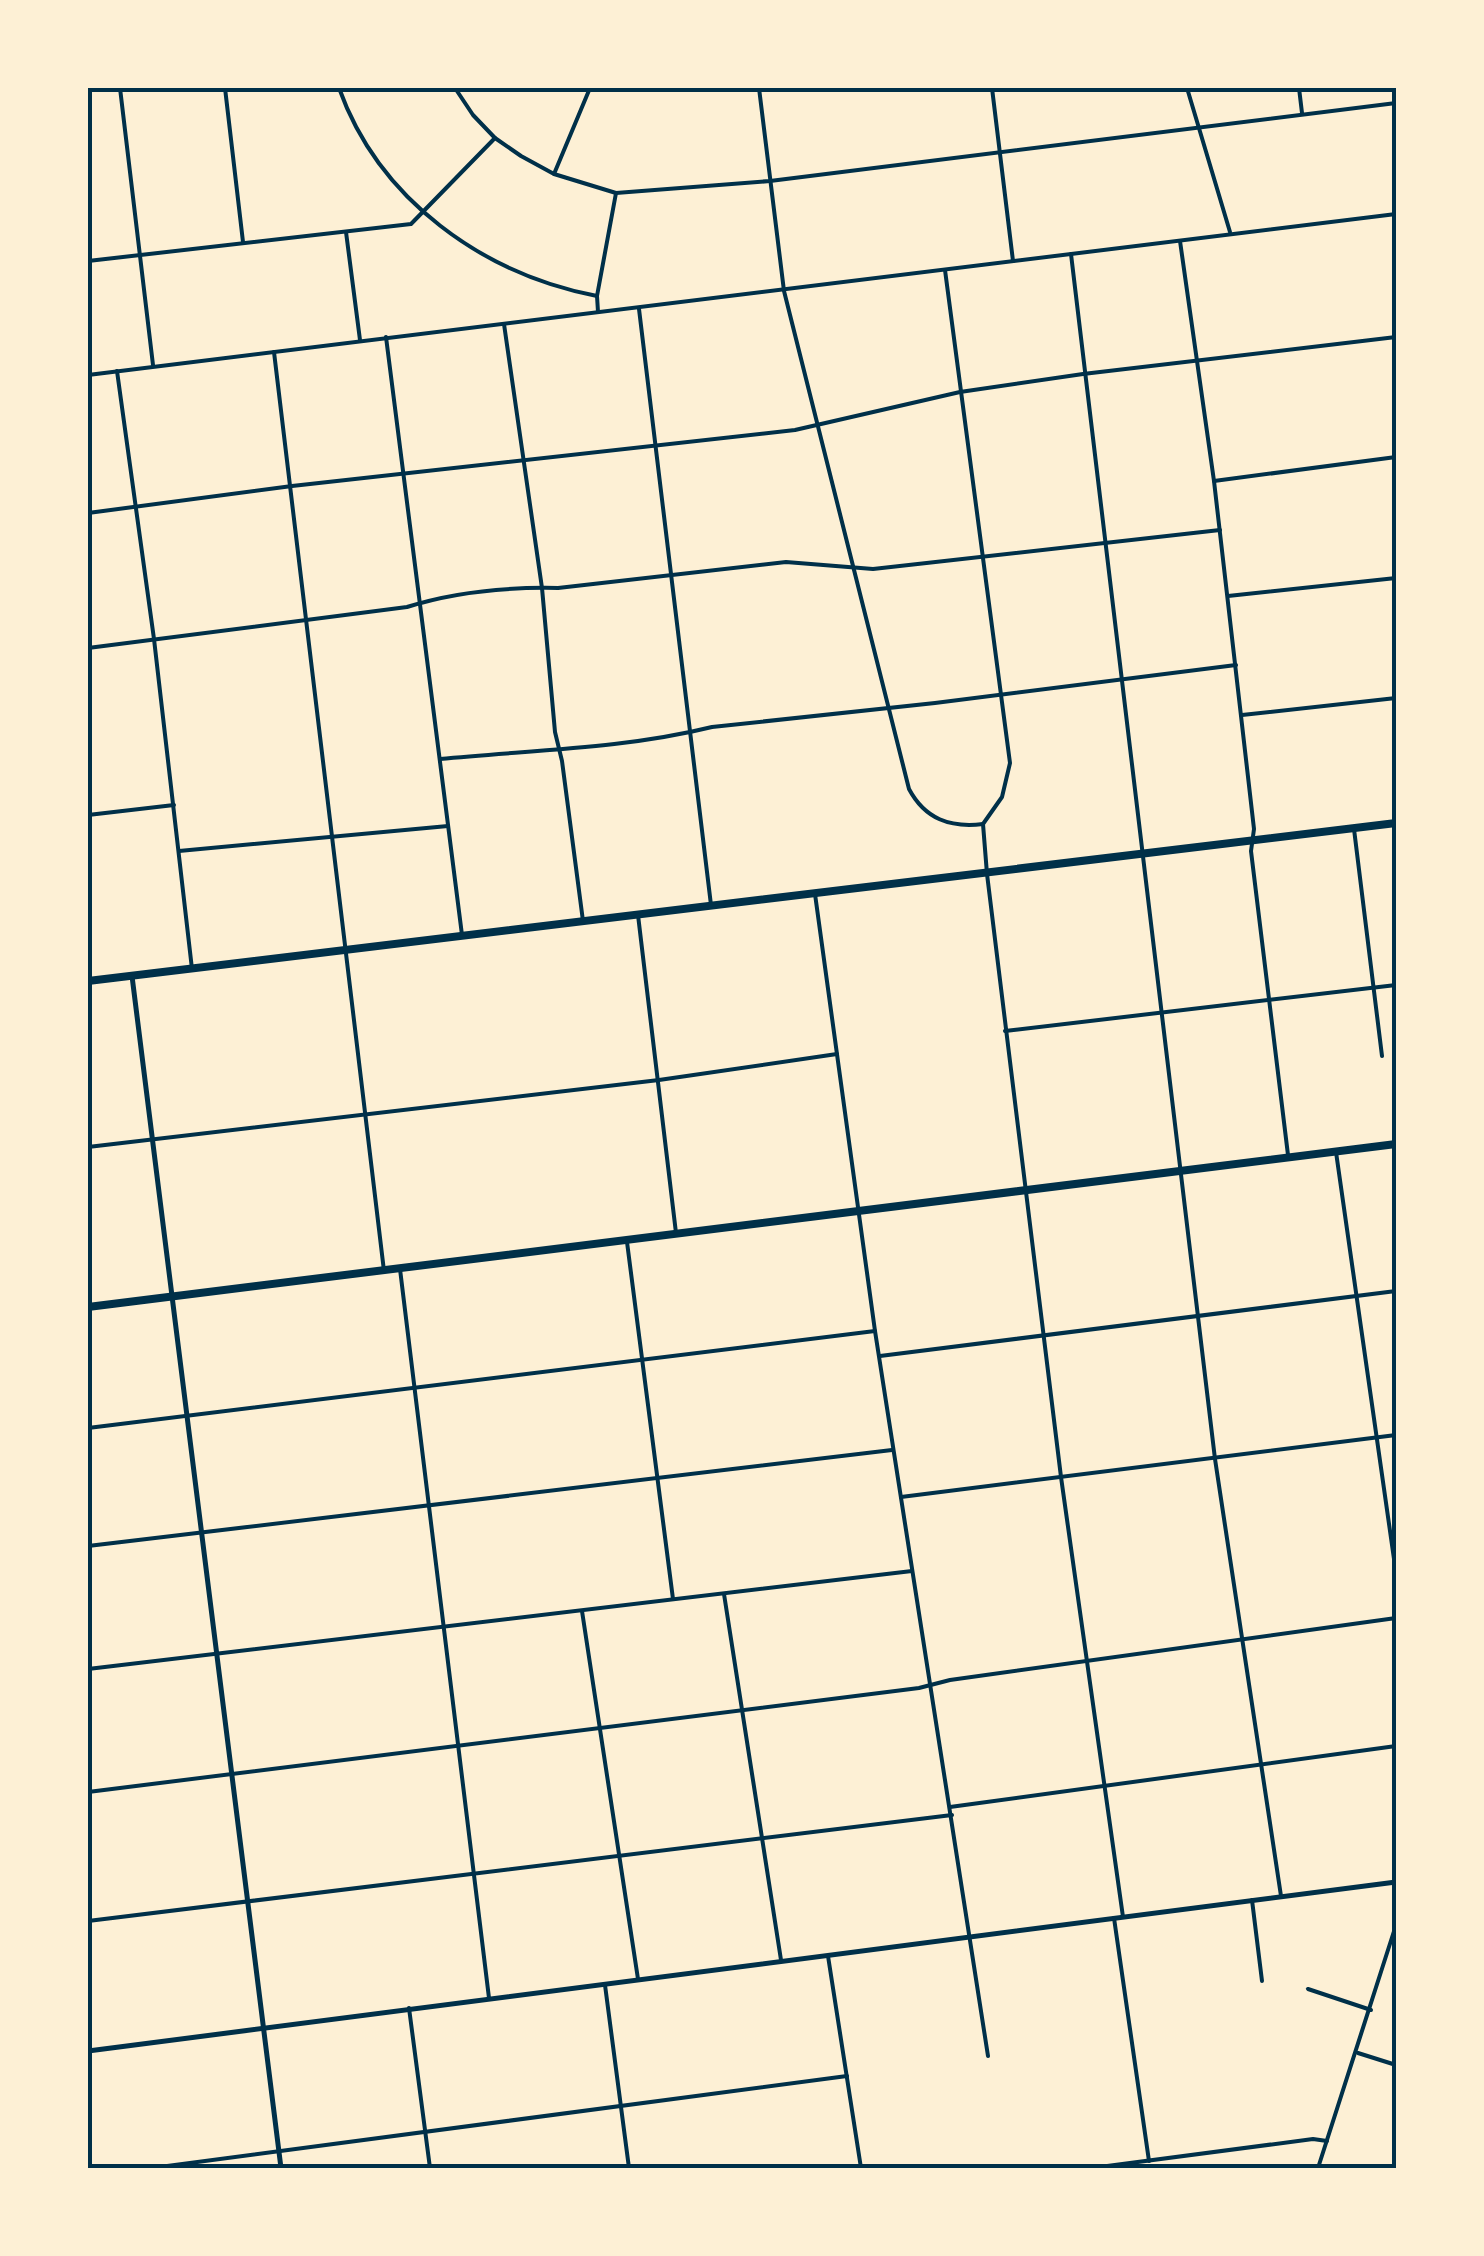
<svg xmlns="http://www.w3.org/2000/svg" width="1484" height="2256" viewBox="0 0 1484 2256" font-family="'Work Sans',sans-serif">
	<rect width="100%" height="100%" fill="#fdf0d5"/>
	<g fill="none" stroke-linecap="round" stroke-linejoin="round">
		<g stroke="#003049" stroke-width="4">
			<path d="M120,88L153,365"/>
			<path d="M225,88L243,242"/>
			<path d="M339,88C379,200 483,274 597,296"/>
			<path d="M455,88L473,115L495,138L521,156L554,174L616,193L770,181L1396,103"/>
			<path d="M759,88L784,291L909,789C925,819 950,828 983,824"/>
			<path d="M992,88L1013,261"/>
			<path d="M1187,88L1230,232"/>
			<path d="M1299,88L1302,113"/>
			<path d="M554,174L590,88"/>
			<path d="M346,232L360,340"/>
			<path d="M1180,241L1214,481L1254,829L1251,851L1288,1155"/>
			<path d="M1071,254L1215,1459L1281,1896"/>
			<path d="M88,261L411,224L495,138"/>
			<path d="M945,270L1010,763L1002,797L983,824L987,874L1061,1477L1123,1917"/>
			<path d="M639,309L711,905"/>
			<path d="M598,312L597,296L616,193"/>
			<path d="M504,324L542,588L555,732L562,761L583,921"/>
			<path d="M386,337L462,935"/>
			<path d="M274,352L384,1271"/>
			<path d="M117,371L154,639L192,969"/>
			<path d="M88,375L1396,214"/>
			<path d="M1214,481L1396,457"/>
			<path d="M88,513L292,486L795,430L960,392L1083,374L1396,337"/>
			<path d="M1228,596L1396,578"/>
			<path d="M88,648L407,607C454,592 508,587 558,588L786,562L873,569L1220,530"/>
			<path d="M1242,715L1396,698"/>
			<path d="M440,759C531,750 623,749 712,727L935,703L1236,665"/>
			<path d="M88,815L174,805"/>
			<path d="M1354,829L1382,1056"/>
			<path d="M179,851L448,826"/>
			<path d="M815,894L875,1331L988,2056"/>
			<path d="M638,915L676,1233"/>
			<path d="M1005,1031L1396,985"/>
			<path d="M88,1147L659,1080L837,1054"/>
			<path d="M1336,1152L1396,1573"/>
			<path d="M627,1242L673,1599"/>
			<path d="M400,1269L489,1998"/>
			<path d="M880,1356L1396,1291"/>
			<path d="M88,1428L875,1331"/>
			<path d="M901,1497L1396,1435"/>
			<path d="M88,1546L892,1450"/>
			<path d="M724,1594L781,1960"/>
			<path d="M582,1611L638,1979"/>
			<path d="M88,1669L912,1571"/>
			<path d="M88,1792L919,1688L950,1680L1396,1618"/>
			<path d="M950,1807L1396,1746"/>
			<path d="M1252,1900L1262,1981"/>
			<path d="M1114,1918L1149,2161"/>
			<path d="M88,1921L952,1815"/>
			<path d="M828,1956L861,2168"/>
			<path d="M605,1985L629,2168"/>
			<path d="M1308,1989L1371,2010"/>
			<path d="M409,2008L430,2168"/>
			<path d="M1358,2053L1396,2065"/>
			<path d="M152,2168L847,2076"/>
			<path d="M1092,2168L1313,2139L1327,2141"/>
			<path d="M1318,2168L1396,1925"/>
		</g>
		<g stroke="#003049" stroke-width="5">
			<path d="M132,976L281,2168"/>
			<path d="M88,2051L1396,1882"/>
		</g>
		<g stroke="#003049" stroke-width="8">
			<path d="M88,981L1396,823"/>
			<path d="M88,1307L1396,1144"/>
		</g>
	</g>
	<rect width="1484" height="2256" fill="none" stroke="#fdf0d5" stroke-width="180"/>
	<rect x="90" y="90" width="1304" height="2076" fill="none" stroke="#003049" stroke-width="4"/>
</svg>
